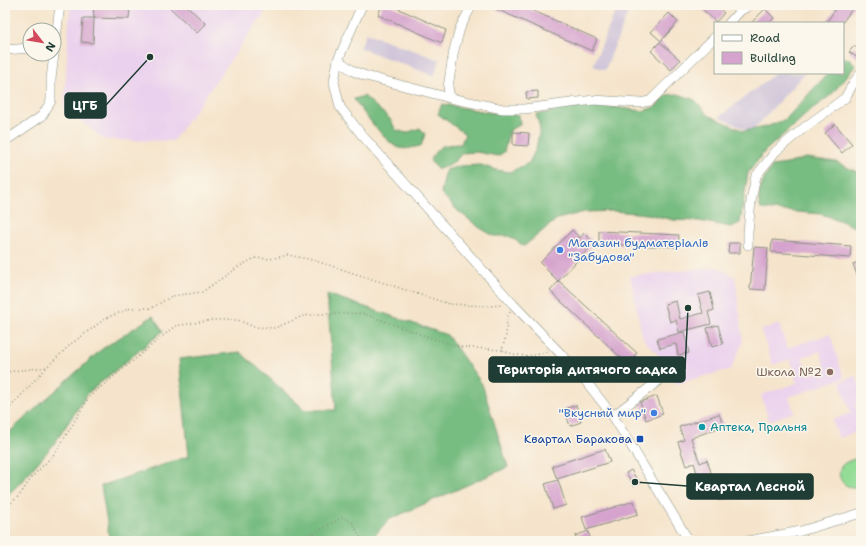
<svg xmlns="http://www.w3.org/2000/svg" width="866" height="546" viewBox="0 0 866 546" font-family="'Shantell Sans',sans-serif">
	<rect width="100%" height="100%" fill="#fbf7ec"/>
	<filter id="ink" filterUnits="userSpaceOnUse"><feTurbulence type="fractalNoise" baseFrequency=".025" numOctaves="2"/><feDisplacementMap in="SourceGraphic" scale="8" xChannelSelector="R" yChannelSelector="G"/><feConvolveMatrix kernelMatrix="1 2 1 2 8 2 1 2 1" color-interpolation-filters="sRGB"/></filter>
	<filter id="wash" filterUnits="userSpaceOnUse"><feTurbulence type="fractalNoise" baseFrequency=".012" numOctaves="4" result="noise"/><feDisplacementMap in="SourceGraphic" scale="16" xChannelSelector="R" yChannelSelector="G"/><feGaussianBlur stdDeviation="0.9" result="paint"/><feColorMatrix in="noise" values="0 0 0 0 0 0 0 0 0 0 0 0 0 0 0 0 0 1.4 0 .05"/><feComposite in="paint" operator="in"/></filter>
	<g filter="url(#wash)">
		<rect width="100%" height="100%" fill="#f5e4cb"/>
		<g fill="#ead1ed" fill-rule="evenodd">
			<path d="M70,5H270L173,141L105,140L64,108Z"/>
			<path d="M717,267L735,277L743,341L731,369L676,384L672,369L643,339L630,276Z"/>
			<path d="M779,324L787,348L830,334L844,378L789,397L794,412L769,421L761,395L797,383L790,359L773,365L761,330ZM820,351L826,369L808,375L802,357Z"/>
			<path d="M856,376L861,390V403L855,405L861,421V430L839,438L832,420L851,413L840,382Z"/>
		</g>
		<g fill="#cabfd7">
			<path d="M618,5H631L605,70L593,66Z"/>
			<path d="M366,33L440,60L434,76L360,48Z"/>
			<path d="M776,73H805L751,132L719,117Z"/>
		</g>
		<path fill="#94dd97" stroke="#5a8d66" d="M861,457V485C858,486 855,488 852,487C839,486 835,469 845,463C850,460 856,459 861,457Z"/>
		<g fill="#77bc80" stroke="#4b7c5a">
			<path d="M843,58L850,59L855,66L832,94L810,111L765,151L748,173L740,223L731,227L699,221L674,220L647,214L614,211L584,212L557,219L524,246L509,236H494L480,228L458,211L441,193L446,170L460,166L481,165L496,170L510,172L529,163L536,149L540,128L536,114L548,113L562,108L579,106H604L643,111L655,107L667,95L678,94L695,100L708,115L744,131L766,127L786,119L828,73H843Z"/>
			<path d="M364,96L390,119L396,130L406,133L420,128L425,134L421,146C413,147 407,150 399,148C388,145 360,109 354,99Z"/>
			<path d="M442,104L493,113L519,115L520,125L511,129L507,139L504,152L498,156L476,152L462,153C455,162 449,166 438,169L430,161C438,144 444,145 461,144L465,134L438,114Z"/>
			<path d="M806,158L836,162L861,174V230L839,220L821,214L761,209C754,195 765,177 772,166L787,164Z"/>
			<path d="M327,294L447,335L482,384L508,467L388,520L370,541H110L101,486L189,456L179,359L240,352L305,410H336Z"/>
			<path d="M153,316L163,331L88,393L54,444L19,484L5,497V436L102,349Z"/>
		</g>
		<g id="blocks">
			<g fill="#d5a3cd">
				<path d="M93,5H126V7H130L129,19L94,18Z"/>
				<path d="M167,5H186L206,24L197,33Z"/>
				<path d="M382,5H390L446,30L442,43L378,15Z"/>
				<path d="M498,5H520L597,39L592,51L496,9Z"/>
				<path d="M698,5H716L724,13L716,22Z"/>
				<path d="M838,5H855L842,23H826Z"/>
				<path d="M765,9L774,18L769,23H751Z"/>
				<path d="M669,13L678,22L661,41L651,32Z"/>
				<path d="M83,18H94L93,43L81,42Z"/>
				<path d="M660,42L680,60L671,70L651,51Z"/>
				<path d="M854,46L861,51V60L849,52Z"/>
				<path d="M538,91V98L527,99L526,92Z"/>
				<path d="M835,124L852,144L842,153L825,133Z"/>
				<path d="M513,132L529,133L528,146L513,145Z"/>
				<path d="M572,230L580,238L584,233L594,243L558,281L540,263Z"/>
				<path d="M599,231L679,235L678,247L599,244Z"/>
				<path d="M772,240L851,246L850,258L771,252Z"/>
				<path d="M729,243H740V253H728Z"/>
				<path d="M754,247L768,248L765,290L750,289Z"/>
				<path d="M861,261V283H860L853,264Z"/>
				<path d="M559,281L637,353L634,356L649,369L642,378L630,368L631,367L550,291Z"/>
				<path d="M710,292L714,310L708,312L711,324L679,332L676,320L670,322L665,304L676,301L680,319L703,313L698,295Z"/>
				<path d="M718,325L723,344L712,347L707,328Z"/>
				<path d="M684,332L689,353L678,355L676,344L660,348L657,339Z"/>
				<path d="M657,396L663,414L646,420L640,402Z"/>
				<path d="M576,405L581,422L570,426L564,409Z"/>
				<path d="M719,414L724,426L691,438L700,463L707,460L715,485L702,489L694,463L686,466L678,442L684,440L679,427Z"/>
				<path d="M605,449L610,462L557,479L552,466Z"/>
				<path d="M631,470L639,483L634,486L626,473Z"/>
				<path d="M795,479L796,493L718,500L716,486Z"/>
				<path d="M558,480L566,505L553,509L545,484Z"/>
				<path d="M634,501L638,514L586,530L582,517Z"/>
				<path d="M588,531L591,541H577L575,536Z"/>
			</g>
		</g>
	</g>
	<g filter="url(#ink)">
		<use href="#blocks" fill-opacity="0" stroke="#8a9080" stroke-width="1"/>
		<g fill="none" stroke-linecap="round" stroke-linejoin="round">
			<defs>
				<g id="minor">
					<path d="M362,5L338,60L334,82L340,107L361,134L513,304L581,375L613,416L689,541"/>
					<path d="M729,23L740,11L750,5"/>
					<path d="M5,50L30,48"/>
					<path d="M338,60L353,71L366,76L450,98L503,109H524L594,100L639,103L650,101L715,37"/>
					<path d="M450,98L448,87L454,50L460,28L472,5"/>
					<path d="M5,141L42,116L51,101V79L60,5"/>
					<path d="M748,245V232L751,201L756,176L776,151L805,127L845,98L854,82L861,73"/>
					<path d="M613,416L662,378"/>
					<path d="M748,541L801,531L861,513"/>
				</g>
			</defs>
			<use href="#minor" stroke="#8a9080" stroke-width="10"/>
			<g stroke="#8a9080" stroke-width="1.5" stroke-dasharray="1 3" stroke-linecap="butt">
				<path d="M510,312L507,318L506,335L502,350C518,357 532,358 549,351"/>
				<path d="M5,372L47,367"/>
				<path d="M5,413L47,367L71,344L106,318L131,308H152L172,296L202,292L238,267L255,258L270,259L288,255L313,260L449,304L488,306L502,305"/>
				<path d="M5,508L19,496L32,477L56,452L89,397L175,326L213,320H238L254,327L275,328L303,316L320,314L362,313L431,338L461,347L502,350"/>
				<path d="M279,541L291,536L312,534L343,517L353,523L360,537"/>
			</g>
			<use href="#minor" stroke="#fff" stroke-width="9"/>
		</g>
	</g>
	<g fill="#3f7fe0" stroke="#fbf7ec" stroke-width="1.5">
		<circle cx="560" cy="250" r="4"/>
		<circle cx="654" cy="413" r="4"/>
	</g>
	<circle fill="#8d6e63" stroke="#fbf7ec" stroke-width="1.5" cx="830" cy="372" r="4"/>
	<circle fill="#0f9aa8" stroke="#fbf7ec" stroke-width="1.5" cx="702" cy="427" r="4"/>
	<rect fill="#1a4fb4" stroke="#fbf7ec" stroke-width="1.5" x="636" y="435" width="8" height="8" rx="2"/>
	<g text-anchor="middle" dominant-baseline="central" stroke-width="3" stroke-linejoin="round" paint-order="stroke">
		<g font-size="12" fill="#366cbe" stroke="#fbf7ec" text-anchor="start">
			<text x="568" y="243">Магазин будматеріалів<tspan x="568" dy="14">"Забудова"</tspan></text>
			<text x="646" y="413" text-anchor="end">"Вкусный мир"</text>
		</g>
		<g font-size="12" fill="#785e54" stroke="#fbf7ec" text-anchor="end">
			<text x="822" y="372">Школа №2</text>
		</g>
		<g font-size="12" fill="#0d838f" stroke="#fbf7ec" text-anchor="start">
			<text x="710" y="427">Аптека, Пральня</text>
		</g>
		<g font-size="12" fill="#164399" stroke="#fbf7ec" text-anchor="end">
			<text x="632" y="439">Квартал Баракова</text>
		</g>
	</g>
	<path fill="none" stroke="#1f3d34" stroke-width="1.5" d="M150 57L106 105M688 308L685 369M635 482L687 486"/>
	<g fill="#1f3d34" stroke="#fbf7ec" stroke-width="1.5">
		<circle cx="150" cy="57" r="4"/>
		<circle cx="688" cy="308" r="4"/>
		<circle cx="635" cy="482" r="4"/>
	</g>
	<g fill="#1f3d34" stroke="#1f3d34" stroke-width="1.5">
		<rect x="65" y="93" width="41" height="25" rx="4"/>
		<rect x="489" y="357" width="196" height="25" rx="4"/>
		<rect x="687" y="474" width="126" height="25" rx="4"/>
	</g>
	<g font-size="13" text-anchor="middle" font-weight="bold" fill="#fff">
		<text x="85" y="110">ЦГБ</text>
		<text x="587" y="374">Територія дитячого садка</text>
		<text x="750" y="491">Квартал Лесной</text>
	</g>
	<rect width="866" height="546" fill="none" stroke="#fbf7ec" stroke-width="20"/>
	<rect x="714" y="22" width="130" height="52" fill="#fbf7ec" stroke="#a3ada2"/>
	<rect x="722" y="35" width="20" height="6" fill="#ffffff" stroke="#a3ada2"/>
	<text x="750" y="42" font-size="12" fill="#1f3d34">Road</text>
	<rect x="722" y="52" width="20" height="12" fill="#d5a3cd" stroke="#a3ada2"/>
	<text x="750" y="62" font-size="12" fill="#1f3d34">Building</text>
	<g transform="translate(42 42) rotate(121)"><circle r="19" fill="#fbf7ec" stroke="#a3ada2"/>
	<path d="M0-3L7 15L0 10L-7 15Z" fill="#d1495b"/>
	<text y="-6" font-size="11" font-weight="bold" text-anchor="middle" fill="#1f3d34">N</text>
	</g>
</svg>
